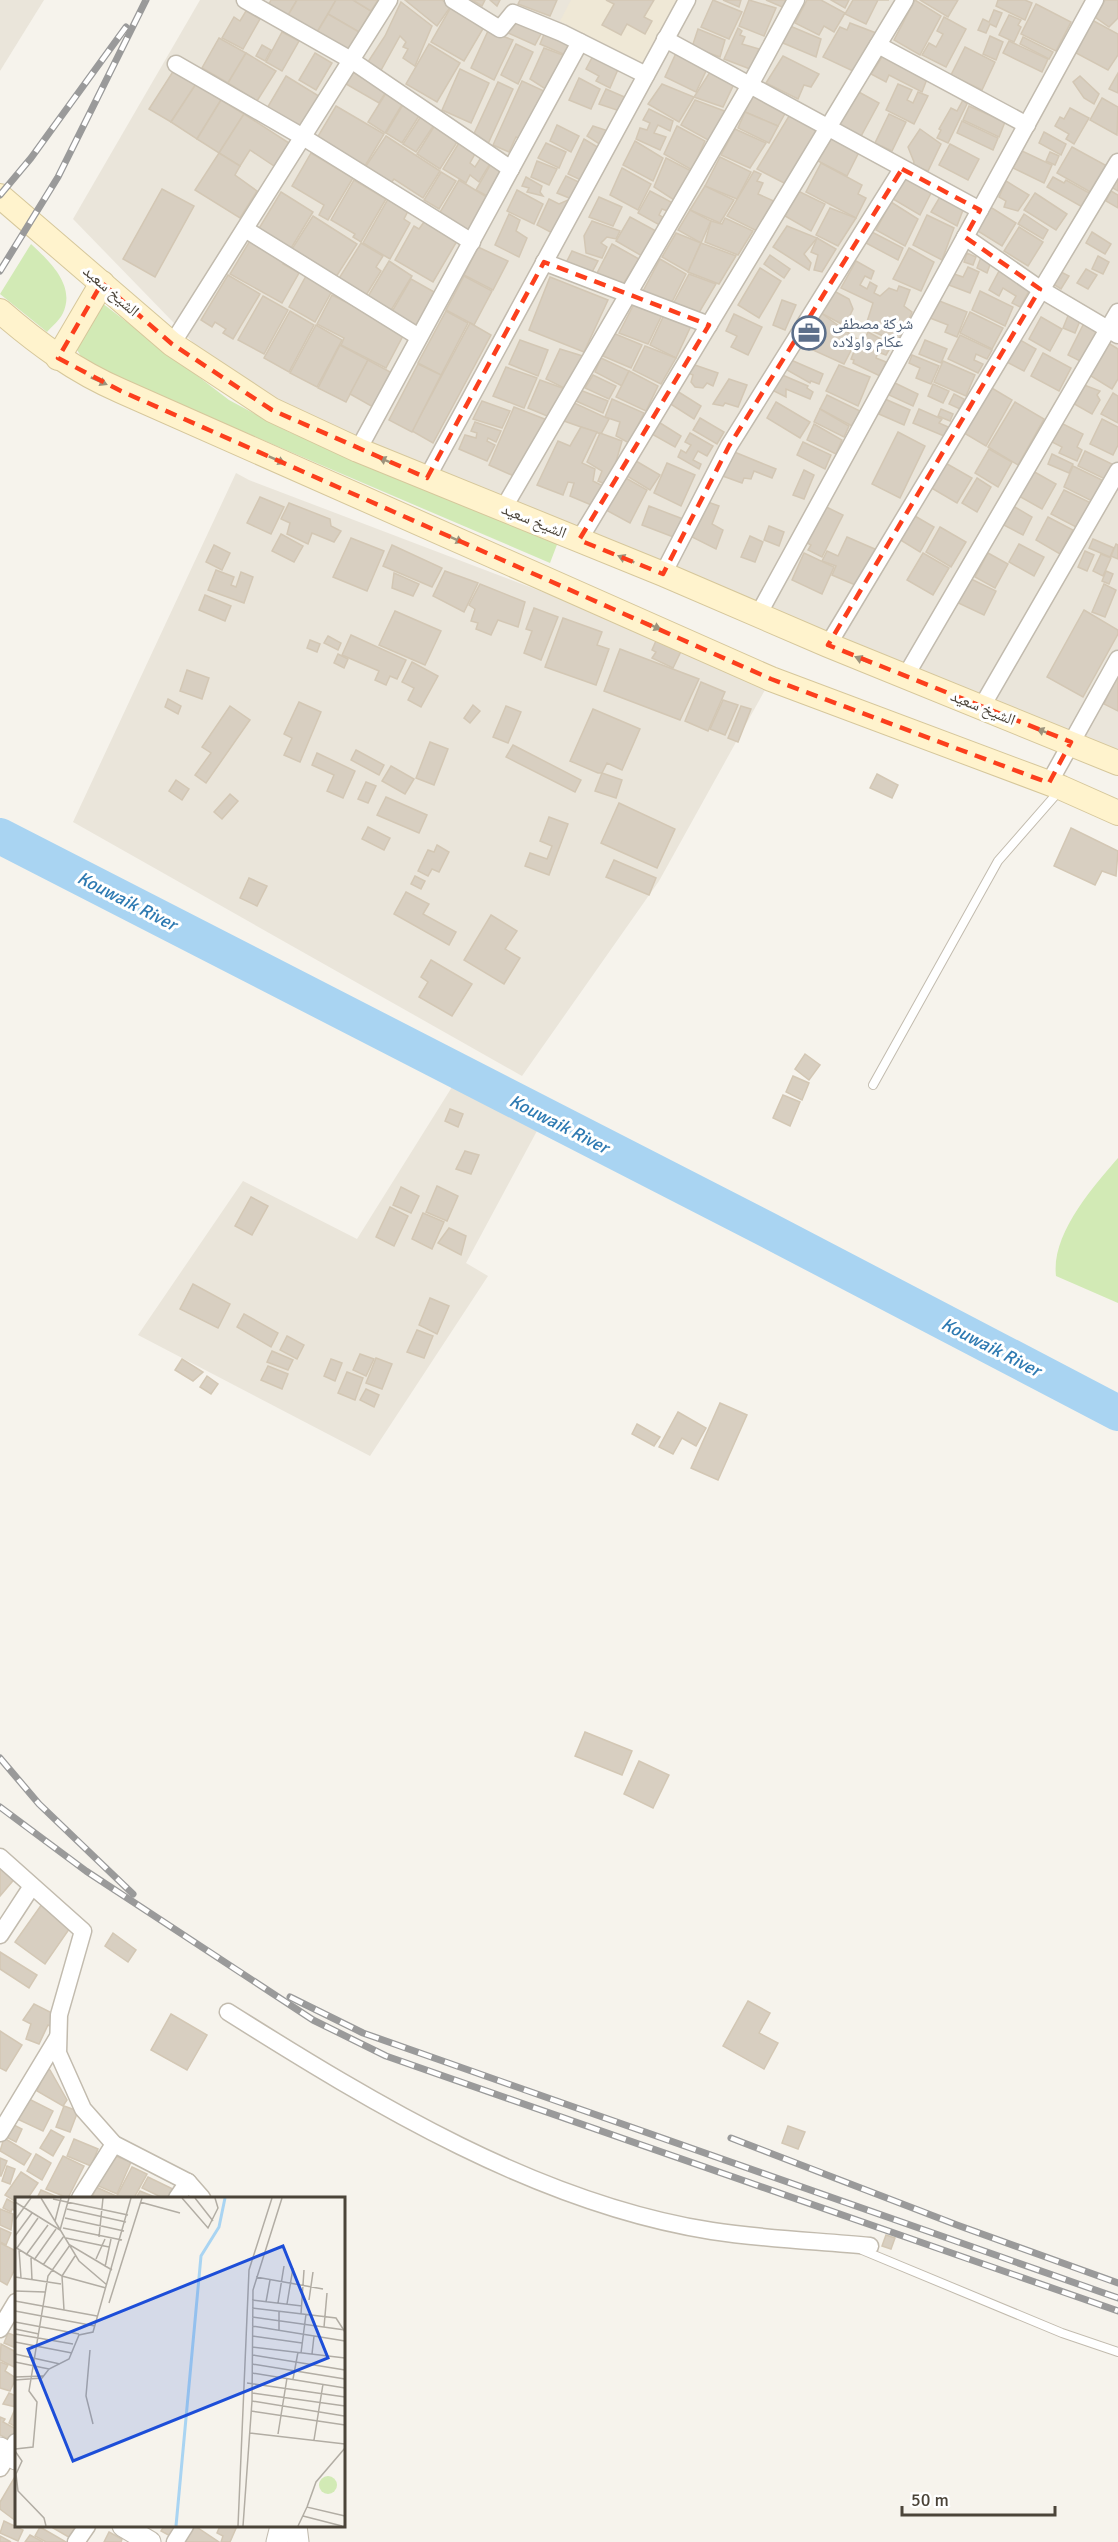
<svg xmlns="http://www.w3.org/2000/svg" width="1118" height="2542" viewBox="0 0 1118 2542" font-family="Signika,'Noto Naskh Arabic',sans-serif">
	<rect width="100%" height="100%" fill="#f6f3ec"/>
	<g fill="#eae5da">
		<path d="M0,0H44L0,71Z"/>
		<path d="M200,0H1118V775L240,391L73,219Z"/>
		<path d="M236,473L249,480L771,679L659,881L522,1076L73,822Z"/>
		<path d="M452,1087L538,1129L466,1263L488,1276L370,1456L138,1335L243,1181L357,1239Z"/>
	</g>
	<path fill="#efe8d6" d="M571,0H679L645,66L560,21Z"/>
	<g fill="#d2eab5">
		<path d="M31,244C49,261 76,285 63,313C60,320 52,326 47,332L0,294Z"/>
		<path d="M102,303L229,400L289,432L558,542L550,563L97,369L84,361L77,350Z"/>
		<path d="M1118,1158V1303L1056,1276C1051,1234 1093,1187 1118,1158Z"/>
	</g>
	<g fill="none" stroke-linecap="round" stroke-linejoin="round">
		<path stroke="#a9d4f2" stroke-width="36" d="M0,836L766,1229L1118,1413"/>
	</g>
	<g fill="#d8cfc1" stroke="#d3c7b4" stroke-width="1.5">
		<path d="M271,0H297L287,17L268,6Z"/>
		<path d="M297,0H336L316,34L287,17Z"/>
		<path d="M336,0H353L371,11L359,32L328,14Z"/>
		<path d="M353,0H378L371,11Z"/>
		<path d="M405,0H442L451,6L437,26Z"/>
		<path d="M472,0H485L482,6Z"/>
		<path d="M490,0H500L497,6Z"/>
		<path d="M520,0H557L550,16L518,4Z"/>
		<path d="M606,0H654L644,17L652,21L645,34L627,24L621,35L602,25L614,4Z"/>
		<path d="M713,0L742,12L729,39L701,27Z"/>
		<path d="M723,0H741L739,7Z"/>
		<path d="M749,0L776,8L764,36L739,26Z"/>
		<path d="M766,0H792L787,9Z"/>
		<path d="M807,0H821L845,13L834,32L824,26L819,35L795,23Z"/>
		<path d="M831,0H849L845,8Z"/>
		<path d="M853,0H889H878L866,24L845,14Z"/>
		<path d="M915,0L941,16L920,55L894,40Z"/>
		<path d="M920,0H958L948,17Z"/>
		<path d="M998,0H1025L1032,3L1025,20L996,6Z"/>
		<path d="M1105,0H1118V18L1109,27L1095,17Z"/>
		<path d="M401,2L432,26L415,66L403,58L408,49L403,47L406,42L400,36L380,72L366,65L385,36Z"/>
		<path d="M1036,4L1071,22L1056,51L1021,34Z"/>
		<path d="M451,7L484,27L464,61L431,42Z"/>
		<path d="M994,10L1002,13L996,27L990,24L986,33L978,30L983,19L989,22Z"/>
		<path d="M246,11L260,19L243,49L222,38L234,17L240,21Z"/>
		<path d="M328,14L359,32L348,52L316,34Z"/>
		<path d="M1009,15L1021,20L1018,25L1021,27L1014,42L999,35Z"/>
		<path d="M944,17L966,29L946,67L922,55L929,43L936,47L943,34L937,31Z"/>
		<path d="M1092,20L1118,34V55L1108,70L1076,53Z"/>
		<path d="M512,21L542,32L535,45L508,33Z"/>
		<path d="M850,23L876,33L853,71L823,57L840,27L847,30Z"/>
		<path d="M790,26L821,39L816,57L783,43Z"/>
		<path d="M738,28L742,31L740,35L745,37L742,44L759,49L750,69L724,59Z"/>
		<path d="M698,29L725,40L720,57L692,47Z"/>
		<path d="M488,31L513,40L494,80L471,68Z"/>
		<path d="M282,32L299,41L282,71L266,62Z"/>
		<path d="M545,32L577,44L570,57L540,44Z"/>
		<path d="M990,36L1003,42L996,60L983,54Z"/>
		<path d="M1023,37L1053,52L1049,59L1020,44Z"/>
		<path d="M219,38L246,53L228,83L202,68Z"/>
		<path d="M1009,41L1048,59L1042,72L1003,53Z"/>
		<path d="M429,44L460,63L437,102L406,84Z"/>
		<path d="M516,44L533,52L518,84L501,75Z"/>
		<path d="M262,45L271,50L265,61L256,56Z"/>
		<path d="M965,47L995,62L982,90L951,75Z"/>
		<path d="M544,48L568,57L550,92L530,79Z"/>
		<path d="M677,51L707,69L696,92L665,77Z"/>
		<path d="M246,53L276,71L257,101L228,83Z"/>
		<path d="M315,53L332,63L316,90L299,80Z"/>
		<path d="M594,54L619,67L610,88L596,81L599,76L586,69Z"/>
		<path d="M884,54L927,79L922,92L889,75L886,82L871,74Z"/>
		<path d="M783,56L819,74L811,87L804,85L798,99L766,83Z"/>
		<path d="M460,69L489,83L471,123L442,110Z"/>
		<path d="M174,70L196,84L171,122L149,109Z"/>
		<path d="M353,72L386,92L379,103L346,84Z"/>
		<path d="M710,72L734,84L723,107L694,97Z"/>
		<path d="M1118,73V93L1109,89Z"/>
		<path d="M286,76L322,98L302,131L266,110Z"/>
		<path d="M1080,76L1099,94L1094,104L1084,98L1073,82Z"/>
		<path d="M579,78L600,89L591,109L569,100Z"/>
		<path d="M522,81L544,91L522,140L516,137L509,152L493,145Z"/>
		<path d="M498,82L513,89L487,146L472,138Z"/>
		<path d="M196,84L221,100L197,139L171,122Z"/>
		<path d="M662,84L694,97L679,122L648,104Z"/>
		<path d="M898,84L912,90L907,100L913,103L918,92L928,96L914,124L886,110Z"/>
		<path d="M606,89L629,99L623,112L599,104Z"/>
		<path d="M754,90L787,110L778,126L745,112Z"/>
		<path d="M857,91L879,103L860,138L838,126Z"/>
		<path d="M386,93L403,103L385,133L368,122Z"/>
		<path d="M1102,98L1118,107L1117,135L1090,120Z"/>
		<path d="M221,100L244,114L219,153L197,139Z"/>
		<path d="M695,100L727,112L710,141L681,125Z"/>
		<path d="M963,100L967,104L948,143L937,138L941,130L939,129L951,108L957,111Z"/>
		<path d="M404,103L419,116L402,143L386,133Z"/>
		<path d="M336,106L384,134L365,166L317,138Z"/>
		<path d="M969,106L1005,122L999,137L963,120Z"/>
		<path d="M1070,108L1089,118L1074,144L1066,139L1069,134L1055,126L1060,117L1064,119Z"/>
		<path d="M649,109L673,121L670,131L658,125L654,133L666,137L660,150L636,139L640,128L647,130L650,123L643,120Z"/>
		<path d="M792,111L820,130L786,184L757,169Z"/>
		<path d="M745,112L778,126L769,143L738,128Z"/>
		<path d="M244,114L289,143L274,166L250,150L240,166L219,153Z"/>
		<path d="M889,114L906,122L892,151L875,143Z"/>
		<path d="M421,116L434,125L416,152L403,144Z"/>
		<path d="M962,121L998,138L993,150L957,133Z"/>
		<path d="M435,125L459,139L440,169L417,154Z"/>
		<path d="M557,125L579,136L571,152L550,141Z"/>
		<path d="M593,126L611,132L604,147L587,136Z"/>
		<path d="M677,126L705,141L692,170L664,154Z"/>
		<path d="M735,129L766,143L750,168L721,155Z"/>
		<path d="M920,129L941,144L928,171L913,165L914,162L908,147Z"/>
		<path d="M831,132L861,148L847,176L816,160Z"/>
		<path d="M1044,132L1066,144L1061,155L1039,143Z"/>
		<path d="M386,136L440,171L423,198L394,179L391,183L366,166Z"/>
		<path d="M584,139L601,149L585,182L568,174Z"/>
		<path d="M460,141L476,152L470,163L475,167L482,156L491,162L479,182L470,175L466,183L443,169Z"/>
		<path d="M635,141L663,158L653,181L623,165Z"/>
		<path d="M546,143L566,152L559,168L538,158Z"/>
		<path d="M950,144L979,159L968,180L939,165Z"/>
		<path d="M1072,147L1107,166L1092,193L1057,173Z"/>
		<path d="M1022,151L1052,165L1044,183L1013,168Z"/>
		<path d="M1050,152L1059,156L1055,165L1046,161Z"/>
		<path d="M219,153L240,166L235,175L257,191L240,218L195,190Z"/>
		<path d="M311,153L353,178L328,220L319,215L324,205L292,186Z"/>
		<path d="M720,157L751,172L737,199L705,186Z"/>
		<path d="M666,158L695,173L677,202L654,187Z"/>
		<path d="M537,161L557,169L549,185L531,177Z"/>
		<path d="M492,162L504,170L489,197L476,190Z"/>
		<path d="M821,163L862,185L858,194L866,198L856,218L806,192Z"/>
		<path d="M622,168L651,184L638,210L610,195Z"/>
		<path d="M754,171L761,174L757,181L763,183L758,194L776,202L757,231L727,216Z"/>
		<path d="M441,172L456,181L439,209L424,200Z"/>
		<path d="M1118,174V191L1111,187Z"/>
		<path d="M566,176L583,184L574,200L557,193Z"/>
		<path d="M526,177L542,186L540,192L543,196L527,192L529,188L522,186Z"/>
		<path d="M906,177L931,193L920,215L893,199Z"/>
		<path d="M1053,177L1064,183L1066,180L1091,194L1084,208L1047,187Z"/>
		<path d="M354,180L386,199L361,242L353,237L355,234L331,220Z"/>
		<path d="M459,180L490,199L471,232L439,214Z"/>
		<path d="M1006,181L1029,195L1018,211L1004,207L1006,201L999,197Z"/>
		<path d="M705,186L734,200L720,223L690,210Z"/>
		<path d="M162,189L194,206L155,277L123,259Z"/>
		<path d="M517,190L543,204L534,224L507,211Z"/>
		<path d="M650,191L673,203L670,212L662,209L659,215L666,219L663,227L638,213Z"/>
		<path d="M798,191L825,204L811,231L785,216Z"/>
		<path d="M1111,191L1118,195V208L1106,201Z"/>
		<path d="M281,192L313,212L290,250L258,230Z"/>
		<path d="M1035,193L1067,214L1056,230L1024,210Z"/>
		<path d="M941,195L963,210L957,226L931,212Z"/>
		<path d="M599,197L622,207L613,226L589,217Z"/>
		<path d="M388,199L408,211L404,219L410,223L390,259L363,243Z"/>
		<path d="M549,199L559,204L568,200L574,203L556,235L537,225Z"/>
		<path d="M891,202L918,219L905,246L876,230Z"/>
		<path d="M987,205L1016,223L1002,246L973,228Z"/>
		<path d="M830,208L856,218L838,246L816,235Z"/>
		<path d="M690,210L711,221L701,243L678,230Z"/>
		<path d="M509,214L520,220L516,231L527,238L519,257L495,245Z"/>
		<path d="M1024,214L1048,230L1043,239L1018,224Z"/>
		<path d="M927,215L954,228L942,260L913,245Z"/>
		<path d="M313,216L357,244L336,277L292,249Z"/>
		<path d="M630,217L656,231L642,256L616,241Z"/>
		<path d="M725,218L753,231L738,255L705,242L711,221L722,224Z"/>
		<path d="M592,221L620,231L616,239L607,237L601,243L607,247L602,258L586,253L584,236Z"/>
		<path d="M424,222L457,241L433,282L395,260L414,226L419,229Z"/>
		<path d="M787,226L817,238L804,254L811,263L809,270L773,247Z"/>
		<path d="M1019,227L1043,242L1028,266L1004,251Z"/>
		<path d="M870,231L903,248L898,260L864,242Z"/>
		<path d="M1092,232L1111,244L1105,254L1086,243Z"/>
		<path d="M676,233L701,243L688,272L662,257Z"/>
		<path d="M817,238L836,249L822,272L814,270L818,255L811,252Z"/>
		<path d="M251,239L285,259L283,264L299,273L282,303L230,274Z"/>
		<path d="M361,243L383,256L376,267L381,271L365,297L338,280Z"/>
		<path d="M701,243L736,256L719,284L688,272Z"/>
		<path d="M612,244L639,259L622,286L596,275Z"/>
		<path d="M478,247L508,261L493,290L464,275Z"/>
		<path d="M909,248L934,262L921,291L893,279Z"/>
		<path d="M572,251L598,261L591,274L566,263Z"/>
		<path d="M967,253L976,257L973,265L964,262Z"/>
		<path d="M770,255L790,269L784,278L764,264Z"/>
		<path d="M1098,256L1109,262L1103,274L1092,269Z"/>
		<path d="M981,257L991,262L987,273L977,268Z"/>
		<path d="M660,259L686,274L671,304L642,293Z"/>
		<path d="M389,261L412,276L390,312L367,298Z"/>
		<path d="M856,261L874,271L871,279L865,276L860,285L867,289L870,282L877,286L874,293L880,296L889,288L897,291L899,286L910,290L904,306L912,312L899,343L865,328L873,303L841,288Z"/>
		<path d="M968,267L979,272L970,293L949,285L954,274L963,277Z"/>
		<path d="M760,268L781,281L759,318L738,305Z"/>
		<path d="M1086,269L1097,275L1088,289L1077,283Z"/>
		<path d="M999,271L1030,289L1020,307L1012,303L1016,296L1003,288L999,296L989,290Z"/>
		<path d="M1061,272L1069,276L1061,289L1053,284Z"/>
		<path d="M689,274L716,284L697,316L672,306Z"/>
		<path d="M228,275L260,294L233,339L223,333L226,329L215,322L212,327L201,320Z"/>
		<path d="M306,276L332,291L315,322L289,307Z"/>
		<path d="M464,276L492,291L474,325L446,310Z"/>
		<path d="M550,277L608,300L584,352L529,330Z"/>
		<path d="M411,279L436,293L414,330L390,315Z"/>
		<path d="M834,291L849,299L853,309L845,326L821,313Z"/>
		<path d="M980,291L1013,307L1005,326L972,310Z"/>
		<path d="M332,295L405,332L386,368L341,345L344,338L317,324Z"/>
		<path d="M263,296L288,310L264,354L238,340Z"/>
		<path d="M782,300L796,305L785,330L773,325Z"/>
		<path d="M937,300L967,312L957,337L945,332L948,325L930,318Z"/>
		<path d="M634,304L662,315L648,344L619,333Z"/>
		<path d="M290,311L314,325L289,372L264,358Z"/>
		<path d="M446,311L468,323L441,375L418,363Z"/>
		<path d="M1070,311L1082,316L1075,333L1063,328Z"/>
		<path d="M970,312L1003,328L992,349L960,333Z"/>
		<path d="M821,313L857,339L844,364L804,346Z"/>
		<path d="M734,314L762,327L748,355L731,347L737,336L726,331Z"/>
		<path d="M664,315L691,326L676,358L650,345Z"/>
		<path d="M1041,317L1062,329L1050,351L1029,339Z"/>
		<path d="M470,323L491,335L433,443L412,431Z"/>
		<path d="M1084,323L1098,329L1082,362L1068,355Z"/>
		<path d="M316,325L342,340L317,387L290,373Z"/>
		<path d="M868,332L892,345L886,355L878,352L876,358L886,362L880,376L853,363L854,360L851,359L857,344L862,345Z"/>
		<path d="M613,333L642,345L631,368L603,356Z"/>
		<path d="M960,335L992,350L987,359L976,354L974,360L983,364L978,373L948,359Z"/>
		<path d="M1013,336L1036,349L1024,371L1001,359Z"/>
		<path d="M520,340L548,350L538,376L509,364Z"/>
		<path d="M925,340L947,349L941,363L919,354Z"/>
		<path d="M1105,341L1118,349V379L1112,389L1086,373Z"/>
		<path d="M340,345L368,360L346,402L318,388Z"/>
		<path d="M645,346L676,358L661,384L633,370Z"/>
		<path d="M560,349L586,357L568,390L546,379Z"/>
		<path d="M1043,353L1071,368L1059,391L1031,376Z"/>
		<path d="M912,355L939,366L931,384L916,378L920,368L909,363Z"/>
		<path d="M601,358L629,371L622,386L595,372Z"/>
		<path d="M368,360L392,373L373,407L350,394Z"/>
		<path d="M791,360L823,374L819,384L811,381L810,383L787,370Z"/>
		<path d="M943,361L975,375L966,396L934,382Z"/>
		<path d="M418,364L441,375L412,432L389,420Z"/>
		<path d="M692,364L718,373L713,386L707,383L703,388L695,387L691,382L693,375L686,372Z"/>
		<path d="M839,365L870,377L858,406L826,391Z"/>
		<path d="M506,367L537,378L524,408L493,396Z"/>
		<path d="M629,371L658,386L646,411L616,397Z"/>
		<path d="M780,374L808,386L807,388L813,392L810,399L786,389V397L770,389Z"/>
		<path d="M593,375L616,386L609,399L585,388Z"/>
		<path d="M729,379L747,385L738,407L725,403L723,406L713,404Z"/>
		<path d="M540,380L568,390L552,418L528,408Z"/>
		<path d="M895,383L918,394L913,406L889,395Z"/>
		<path d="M1079,383L1100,391L1097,395L1100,400L1092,414L1069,401Z"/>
		<path d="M933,384L949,391L943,403L928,396Z"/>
		<path d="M985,384L1012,400L986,446L959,430Z"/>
		<path d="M580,390L608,401L603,413L576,401Z"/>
		<path d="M677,391L701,406L694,419L669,403Z"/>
		<path d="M1113,393L1118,396V423L1101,414Z"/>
		<path d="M954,394L964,399L960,409L949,404Z"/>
		<path d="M827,395L860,411L852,426L820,409Z"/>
		<path d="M612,399L644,413L629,443L616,436L620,422L605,417Z"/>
		<path d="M885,399L910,410L904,425L879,414Z"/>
		<path d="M482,401L510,411L502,428L473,419Z"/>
		<path d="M572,402L609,419L601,434L564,421Z"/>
		<path d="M776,402L810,422L800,438L767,418Z"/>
		<path d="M1015,402L1044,419L1018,465L988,447Z"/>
		<path d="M514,407L547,420L516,477L489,465Z"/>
		<path d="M820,409L849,426L844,437L814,422Z"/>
		<path d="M919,409L942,419L939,423L948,427L944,436L913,423Z"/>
		<path d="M941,409L953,414L950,421L938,416Z"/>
		<path d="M700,418L724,432L717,444L693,430Z"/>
		<path d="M1102,419L1118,427V445L1113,455L1090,444Z"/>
		<path d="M657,421L681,436L675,447L650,433Z"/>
		<path d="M475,422L501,431L496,442L488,438L487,441L495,445L487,461L459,449L465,435L476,438L477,433L471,431Z"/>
		<path d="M1061,423L1083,434L1077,447L1082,450L1077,461L1059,453L1062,447L1052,442Z"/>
		<path d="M814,424L842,440L836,454L807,440Z"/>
		<path d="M581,427L597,432L582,463L595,469L593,481L605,487L596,507L570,496L574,483L568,482L563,495L537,485L558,441L570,446Z"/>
		<path d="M898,432L925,446L900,498L872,484Z"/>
		<path d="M600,433L622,441L609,486L598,481L602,471L587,462Z"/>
		<path d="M690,433L713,446L707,456L698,451L693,460L701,464L699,469L678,457L681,450L686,453L691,445L685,442Z"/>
		<path d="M803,442L831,455L825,469L797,455Z"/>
		<path d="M989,449L1012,462L998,487L975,473Z"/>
		<path d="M732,451L776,469L772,478L754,471L751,479L744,478L742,483L720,475Z"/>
		<path d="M1085,451L1114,465L1107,480L1078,466Z"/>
		<path d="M1052,454L1073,464L1069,473L1048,464Z"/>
		<path d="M636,461L660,475L650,490L627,476Z"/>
		<path d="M942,461L972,478L957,503L928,486Z"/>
		<path d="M667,463L695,475L681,506L654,493Z"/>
		<path d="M1073,466L1102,480L1092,501L1064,487Z"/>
		<path d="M804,470L814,475L804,499L793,495Z"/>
		<path d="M1031,470L1056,484L1042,509L1017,495Z"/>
		<path d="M624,477L647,490L630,523L606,510Z"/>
		<path d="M977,478L991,487L977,512L962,503Z"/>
		<path d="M1064,490L1091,503L1078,528L1051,514Z"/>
		<path d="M260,497L284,507L271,534L247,523Z"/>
		<path d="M705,501L719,506L712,524L723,530L716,549L690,536Z"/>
		<path d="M289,503L330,519L331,526L341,531L334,542L312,533L308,544L287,534L290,523L281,519Z"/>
		<path d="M1008,503L1032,517L1023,535L998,522Z"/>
		<path d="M820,504L843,515L822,557L808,550L811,545L802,540Z"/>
		<path d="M649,506L683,519L676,538L642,525Z"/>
		<path d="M908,512L934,527L920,552L894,536Z"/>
		<path d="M1048,517L1073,530L1060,554L1036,540Z"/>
		<path d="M769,526L784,532L779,546L764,540Z"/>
		<path d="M940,527L966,542L951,567L926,552Z"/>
		<path d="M281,534L303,546L294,562L272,551Z"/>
		<path d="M750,536L763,542L755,562L741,557Z"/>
		<path d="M847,537L877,550L860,587L832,575L836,566L822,561L827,551L838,556Z"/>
		<path d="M351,538L384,551L367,591L333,577Z"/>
		<path d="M1093,539L1114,548L1110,557L1089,548Z"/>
		<path d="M1019,544L1044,557L1034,576L1009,562Z"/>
		<path d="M1116,544L1118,545V559L1111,556Z"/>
		<path d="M214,545L230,553L222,570L206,562Z"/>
		<path d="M392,545L442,568L432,587L383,566Z"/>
		<path d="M1085,551L1094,555L1087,571L1078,567Z"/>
		<path d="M804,553L834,567L822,594L792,580Z"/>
		<path d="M923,553L949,568L933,595L907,580Z"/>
		<path d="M988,553L1008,564L995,588L975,577Z"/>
		<path d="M1101,554L1111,558L1103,576L1093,571Z"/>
		<path d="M216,570L234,577L231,585L236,587L241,572L253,577L244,603L208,590Z"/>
		<path d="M445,571L478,583L464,612L433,596Z"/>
		<path d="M1106,571L1113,574L1109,584L1102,581Z"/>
		<path d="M394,573L419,584L413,596L392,588Z"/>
		<path d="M965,576L996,591L984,615L954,601Z"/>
		<path d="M480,584L525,602L518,627L498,620L491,635L476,629L478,623L471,621L475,609L469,605Z"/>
		<path d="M1104,584L1116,590L1105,617L1092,612Z"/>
		<path d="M205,595L231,606L225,621L199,610Z"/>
		<path d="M534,608L558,617L541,660L524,653L532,631L526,629Z"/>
		<path d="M1084,610L1118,630V634L1083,697L1047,677Z"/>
		<path d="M395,611L441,631L425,665L379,645Z"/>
		<path d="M563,618L602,632L597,645L609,649L596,685L545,667Z"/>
		<path d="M659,634L684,645L673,668L652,658L656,652L652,650Z"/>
		<path d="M351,635L406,660L397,679L390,676L386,685L375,680L379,671L342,655Z"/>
		<path d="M328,636L341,643L338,650L324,643Z"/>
		<path d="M310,640L320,644L317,652L307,648Z"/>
		<path d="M620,649L699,679L680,720L604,691Z"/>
		<path d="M338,654L348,659L344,668L334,663Z"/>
		<path d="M412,662L438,676L421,707L408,700L414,688L402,682Z"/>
		<path d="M187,670L209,678L202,699L180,691Z"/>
		<path d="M1118,673V711L1104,704Z"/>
		<path d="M701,682L725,692L708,731L685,721Z"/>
		<path d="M168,699L181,706L178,714L165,707Z"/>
		<path d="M723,700L738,705L725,735L710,729Z"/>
		<path d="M299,702L321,712L300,762L284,755L292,738L284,734Z"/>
		<path d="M473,705L480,711L470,723L464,718Z"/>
		<path d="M230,706L250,720L206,783L195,775L211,753L202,747Z"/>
		<path d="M506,706L521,712L508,743L493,737Z"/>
		<path d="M741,706L751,709L738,742L728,738Z"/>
		<path d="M593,709L640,729L622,770L607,763L602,773H598L570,761Z"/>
		<path d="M430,742L448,749L434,785L416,778Z"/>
		<path d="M513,745L581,780L575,792L506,757Z"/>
		<path d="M356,750L384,765L379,775L351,760Z"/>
		<path d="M317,753L355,771L343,798L327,791L334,775L312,765Z"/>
		<path d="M391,766L414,779L405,794L382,781Z"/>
		<path d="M602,773L622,780L616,798L595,791Z"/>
		<path d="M877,774L898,785L892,798L870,788Z"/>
		<path d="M176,780L189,789L182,800L169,791Z"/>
		<path d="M366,782L376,786L368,803L358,799Z"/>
		<path d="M230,794L238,801L222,819L214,812Z"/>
		<path d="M386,797L427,815L419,833L377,815Z"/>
		<path d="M619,803L675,829L657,868L601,843Z"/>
		<path d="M549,817L568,824L549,875L525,866L530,853L547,859L552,846L540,841Z"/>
		<path d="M368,827L390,838L384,850L362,839Z"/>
		<path d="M1071,828L1118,851L1116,876L1102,871L1095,885L1054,866Z"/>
		<path d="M437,845L449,852L439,872L432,869L428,876L418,871L428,850L434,852Z"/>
		<path d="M614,860L656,878L649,895L606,877Z"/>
		<path d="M415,876L425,881L421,889L411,884Z"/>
		<path d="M249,878L267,886L257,906L240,898Z"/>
		<path d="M406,892L429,904L423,914L456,932L449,945L394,914Z"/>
		<path d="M491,915L517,931L505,949L520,958L504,984L464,960Z"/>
		<path d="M431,960L472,984L452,1016L419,997L428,982L421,977Z"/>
		<path d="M805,1054L820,1065L809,1080L795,1069Z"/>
		<path d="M793,1076L809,1083L802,1100L786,1092Z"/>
		<path d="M783,1095L800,1102L790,1126L773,1118Z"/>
		<path d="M450,1109L463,1114L458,1127L445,1121Z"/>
		<path d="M465,1151L479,1155L471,1174L456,1169Z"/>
		<path d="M437,1186L458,1196L447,1221L426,1212Z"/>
		<path d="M401,1187L419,1196L411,1213L393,1205Z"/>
		<path d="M251,1197L268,1206L252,1235L235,1226Z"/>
		<path d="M390,1207L408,1216L394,1246L376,1237Z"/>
		<path d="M423,1213L444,1222L432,1249L412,1239Z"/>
		<path d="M449,1228L466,1236L461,1255L438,1243Z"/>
		<path d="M193,1284L230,1304L218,1328L180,1309Z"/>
		<path d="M430,1298L449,1306L437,1334L419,1325Z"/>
		<path d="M244,1314L278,1333L271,1347L237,1327Z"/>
		<path d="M417,1330L433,1336L424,1358L407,1352Z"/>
		<path d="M287,1336L304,1345L297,1359L280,1350Z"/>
		<path d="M272,1351L293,1360L288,1370L267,1362Z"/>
		<path d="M360,1354L374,1359L366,1376L353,1370Z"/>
		<path d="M376,1358L392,1364L382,1389L366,1383Z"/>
		<path d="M182,1359L203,1372L193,1381L175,1370Z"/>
		<path d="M331,1359L342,1363L335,1381L324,1376Z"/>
		<path d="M268,1366L288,1374L282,1389L261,1380Z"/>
		<path d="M347,1372L363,1378L355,1400L338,1393Z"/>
		<path d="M207,1376L218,1384L211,1394L200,1387Z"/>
		<path d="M366,1389L379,1395L374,1407L360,1400Z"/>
		<path d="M720,1403L747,1415L718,1480L691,1468Z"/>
		<path d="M678,1412L706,1428L696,1446L682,1438L673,1454L659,1447Z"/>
		<path d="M637,1424L660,1437L654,1446L632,1434Z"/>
		<path d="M585,1732L632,1751L622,1775L575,1756Z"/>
		<path d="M639,1761L669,1775L653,1808L624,1794Z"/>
		<path d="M0,1861L17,1876L0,1896Z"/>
		<path d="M42,1904L72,1925L45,1964L15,1942Z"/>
		<path d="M113,1933L136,1950L128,1962L105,1946Z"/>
		<path d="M0,1952L37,1975L29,1988L0,1969Z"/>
		<path d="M748,2001L770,2013L759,2033L778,2043L764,2069L723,2046Z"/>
		<path d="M34,2004L58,2016L52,2027L48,2025L39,2044L26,2039L31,2024L23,2020Z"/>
		<path d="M171,2014L207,2035L187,2070L151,2050Z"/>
		<path d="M0,2031L22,2045L6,2071L0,2068Z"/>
		<path d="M46,2068L50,2070L67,2100L63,2106L37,2091Z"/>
		<path d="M25,2097L53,2111L43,2131L15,2118Z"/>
		<path d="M64,2106L78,2111L70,2132L56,2127Z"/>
		<path d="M10,2123L22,2129L16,2142L4,2136Z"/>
		<path d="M788,2126L805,2132L798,2149L782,2143Z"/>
		<path d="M51,2130L64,2137L53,2156L40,2148Z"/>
		<path d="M4,2138L31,2154L24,2165L0,2151Z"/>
		<path d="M74,2139L98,2149L91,2166L67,2156Z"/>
		<path d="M36,2154L51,2163L42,2180L27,2171Z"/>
		<path d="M113,2155L131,2162L117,2194L96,2185Z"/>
		<path d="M63,2156L84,2166L68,2198L46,2189Z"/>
		<path d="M0,2158L7,2161L1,2176H0Z"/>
		<path d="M7,2166L15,2169L10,2184L2,2181Z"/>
		<path d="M132,2167L147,2174L134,2198L117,2196Z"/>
		<path d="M21,2172L38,2183L28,2198H16V2202L5,2195Z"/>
		<path d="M148,2177L175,2190L171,2198H163L142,2188Z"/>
		<path d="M96,2187L116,2196L118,2198H92Z"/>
		<path d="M41,2190L60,2198H37Z"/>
		<path d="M140,2191L157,2198H136Z"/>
		<path d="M7,2199L16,2204V2211L12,2209L11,2212L3,2208Z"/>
		<path d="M0,2209L13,2214L11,2230L0,2225Z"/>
		<path d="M0,2228L11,2233L6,2245L0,2242Z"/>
		<path d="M886,2235L895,2238L891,2249L882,2246Z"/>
		<path d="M0,2243L16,2251V2267L7,2285L0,2281Z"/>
		<path d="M8,2333L16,2336V2348L4,2343Z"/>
		<path d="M1,2344L16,2352V2368L0,2360Z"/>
		<path d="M0,2362L8,2365L5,2371L16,2378L10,2391L0,2388Z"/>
		<path d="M9,2393L16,2396V2407L3,2404Z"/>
		<path d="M15,2409H16V2427L9,2423Z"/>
		<path d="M0,2417L5,2419L3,2422L16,2429L13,2442L0,2435Z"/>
		<path d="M16,2475V2521L0,2509V2502Z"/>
		<path d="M4,2521L23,2530L18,2541L0,2533Z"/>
		<path d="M54,2526H80L72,2539L53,2528Z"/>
		<path d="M164,2526H178L172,2537L161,2531Z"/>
		<path d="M189,2526H195L219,2542H178Z"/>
		<path d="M220,2526H237L230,2542H221L223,2536L217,2533Z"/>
		<path d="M40,2527L66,2542H46L35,2536Z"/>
		<path d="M109,2532L122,2539L121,2542H104Z"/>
		<path d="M30,2535L43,2542H25Z"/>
		<path d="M0,2536L11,2542H0Z"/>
	</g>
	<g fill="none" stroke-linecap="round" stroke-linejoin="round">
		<defs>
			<g id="service">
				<path d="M873,1085L998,861L1060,790"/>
				<path d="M862,2250L1062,2333L1118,2352"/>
			</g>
			<g id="minor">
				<path d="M245,0L351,60L511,169"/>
				<path d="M453,0L500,29L513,13L562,33L646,75"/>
				<path d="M665,39L980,210"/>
				<path d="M878,45L1027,125"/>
				<path d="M176,64L303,137L472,242"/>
				<path d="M245,229L419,337"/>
				<path d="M965,237L1040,289L1118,335"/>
				<path d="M544,262L709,325"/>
				<path d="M172,344L389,0"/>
				<path d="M358,450L580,42"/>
				<path d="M427,478L687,0"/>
				<path d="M503,509L750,85L796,0"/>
				<path d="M579,540L905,0"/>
				<path d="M663,574L729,446L902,169"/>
				<path d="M758,615L1095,0"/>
				<path d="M828,645L1118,162"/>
				<path d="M905,677L1118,312"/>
				<path d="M981,708L1118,471"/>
				<path d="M1049,783L1118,659"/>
				<path d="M0,1857L83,1931L59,2015L58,2053L83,2109L114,2144L188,2182L202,2198"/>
				<path d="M0,1935L32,1886"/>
				<path d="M228,2012C374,2104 539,2204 712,2231C764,2239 818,2241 870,2246"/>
				<path d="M0,2133L58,2037"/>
				<path d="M80,2198L114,2144"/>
				<path d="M177,2198L188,2182"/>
				<path d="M0,2329L16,2302"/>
				<path d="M0,2468L16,2442"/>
				<path d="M76,2542L87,2526"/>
				<path d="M175,2542L185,2526"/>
			</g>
			<g id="tertiary">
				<path d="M0,2448L16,2459"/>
				<path d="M123,2526L150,2542"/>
				<path d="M296,2526L298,2542"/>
				<path d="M277,2542L281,2526"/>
			</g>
			<g id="secondary">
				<path d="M0,196L172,344L272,410L358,450L663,574L828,645L1118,763"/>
				<path d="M0,311C38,344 75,371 121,391L771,679L1062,788L1118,813"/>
				<path d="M58,358L102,283"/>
			</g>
		</defs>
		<use href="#service" stroke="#c2bbae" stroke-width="10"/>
		<use href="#minor" stroke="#c2bbae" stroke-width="19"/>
		<use href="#tertiary" stroke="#c2bbae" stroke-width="23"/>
		<use href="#secondary" stroke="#d6c79b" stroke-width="26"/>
		<use href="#service" stroke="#fff" stroke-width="8"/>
		<use href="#minor" stroke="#fff" stroke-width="16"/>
		<use href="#tertiary" stroke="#fff" stroke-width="21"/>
		<use href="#secondary" stroke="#fff3cd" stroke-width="24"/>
		<defs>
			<g id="rail">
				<path d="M0,195L31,158L126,27"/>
				<path d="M0,271L58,177L146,0"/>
				<path d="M0,1758L39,1804L133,1894"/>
				<path d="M0,1807L86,1871L313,2020L386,2056L1118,2311"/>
				<path d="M290,1997L363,2033L1118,2298"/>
				<path d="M731,2138L957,2225L1118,2283"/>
			</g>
		</defs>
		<use href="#rail" stroke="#9a9a9a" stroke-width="7"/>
		<use href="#rail" stroke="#fff" stroke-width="4.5" stroke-dasharray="14" stroke-linecap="butt"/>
	</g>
	<defs><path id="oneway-solid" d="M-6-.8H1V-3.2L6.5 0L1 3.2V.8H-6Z" transform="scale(1.5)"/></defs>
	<g fill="#9c937c">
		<use href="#oneway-solid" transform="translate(99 381) rotate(24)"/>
		<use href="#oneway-solid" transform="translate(277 460) rotate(24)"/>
		<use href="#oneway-solid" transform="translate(387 461) rotate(-158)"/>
		<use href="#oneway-solid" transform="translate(455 539) rotate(24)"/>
		<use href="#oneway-solid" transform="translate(626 559) rotate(-158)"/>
		<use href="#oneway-solid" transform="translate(653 626) rotate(24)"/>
		<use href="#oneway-solid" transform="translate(863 660) rotate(-158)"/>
		<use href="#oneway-solid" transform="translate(1045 732) rotate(-159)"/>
	</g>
	<path fill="none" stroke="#fc3f1d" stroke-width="4.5" stroke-dasharray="12 8" stroke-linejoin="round" d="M902,169L980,210L965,237L1040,289L828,645L1071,742L1049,783L771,679L121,391L58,358L102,283L172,344L272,410L427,478L544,262L709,325L579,540L663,574L729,446Z"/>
	<defs>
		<symbol id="office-ring" viewBox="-11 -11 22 22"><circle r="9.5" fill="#fff" stroke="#5c6f8a" stroke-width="1.5"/><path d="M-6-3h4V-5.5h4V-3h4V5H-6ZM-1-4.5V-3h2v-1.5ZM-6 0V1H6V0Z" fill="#5c6f8a"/></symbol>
	</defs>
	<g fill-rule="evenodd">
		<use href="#office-ring" x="790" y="314" width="38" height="38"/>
	</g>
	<g text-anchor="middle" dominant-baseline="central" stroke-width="6" stroke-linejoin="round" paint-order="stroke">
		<g font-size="16" fill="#4b4439" stroke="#fff">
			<text transform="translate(111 291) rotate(41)">الشيخ سعيد</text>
			<text transform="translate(534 521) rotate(22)">الشيخ سعيد</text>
			<text transform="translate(983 708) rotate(22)">الشيخ سعيد</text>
		</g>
		<g font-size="16" fill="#4e5e75" stroke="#fff" text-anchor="start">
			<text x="832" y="324">شركة مصطفى<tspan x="832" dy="18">عكام واولاده</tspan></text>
		</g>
		<g font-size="18" font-style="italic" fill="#2e7ab2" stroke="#fff">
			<text transform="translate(127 901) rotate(27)">Kouwaik River</text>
			<text transform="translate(559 1124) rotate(27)">Kouwaik River</text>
			<text transform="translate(991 1347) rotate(27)">Kouwaik River</text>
		</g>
	</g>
	<g transform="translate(15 2197)">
		<rect width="330" height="330" fill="#f6f3ec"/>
		<path d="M304 288a9 9 0 1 1 18 0a9 9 0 1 1-18 0Z" fill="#d2eab5"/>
		<path fill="none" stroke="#a9d4f2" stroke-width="3" d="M161,329L186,59L204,30L210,1"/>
		<path fill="none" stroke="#b2ada4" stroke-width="1.5" d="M26,1L64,64L92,88M167,1L193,31L203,11L200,1M180,1L198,24M38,2L113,18M0,5L45,33L54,1M125,5L165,16M52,12L111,25M50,21L109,34M0,23L16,1M40,24L46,1M48,31L107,43M0,39L17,16M84,40L88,1M51,41L94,50M0,50L47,79L91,91M2,51L23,21M4,52L6,81M11,58L33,28M16,61L17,83M81,62L90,42M19,63L41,32M28,68L49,39M90,70L96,42M0,80L46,87M241,80L308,92M0,94L30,95M237,103L287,109M294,103L298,75M0,104L82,119M251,105L255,83M94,106L127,1M263,106L269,69M272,107L278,71M237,111L321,121L330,135M49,113L47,79L60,59M0,114L80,129M264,114V133M286,117L289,73M237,120L330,133M0,125L64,137M237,129L330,144M309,130L312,96M0,132L24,137M0,137L58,147M237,139L287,146M0,145L57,156M237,150L330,161M75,153L71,199L78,227M286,156L291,117M0,157L45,167M297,157L299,139M238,158L330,173M0,165L34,172M237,167L330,182M237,176L330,191M0,180L28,179M278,182L283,155M0,183L27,181L34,172L54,162L64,138L78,135L116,1M232,186L330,200M237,196L330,209M237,204L329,219M236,214L330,228M235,236L330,247M263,237L272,181M299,243L308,187M0,252L18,250L22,205L14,194L33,79L55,48L97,73M0,254L7,264L1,277L3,294L29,321L31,329M292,310L301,285L330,251M288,319L327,329M223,329L234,73L257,1M228,329L237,204L238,93L267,1M283,329L292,310L330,319"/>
		<path fill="#1d4ed8" fill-opacity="0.15" stroke="#1d4ed8" stroke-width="3" d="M268,49L313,161L58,264L13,152Z"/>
		<rect width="330" height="330" fill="none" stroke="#4b4439" stroke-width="3"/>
	</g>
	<path d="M902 2506v9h153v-9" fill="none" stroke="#4b4439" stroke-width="3"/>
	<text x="911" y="2506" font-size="18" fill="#4b4439" stroke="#ffffff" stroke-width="4.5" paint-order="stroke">50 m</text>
</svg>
